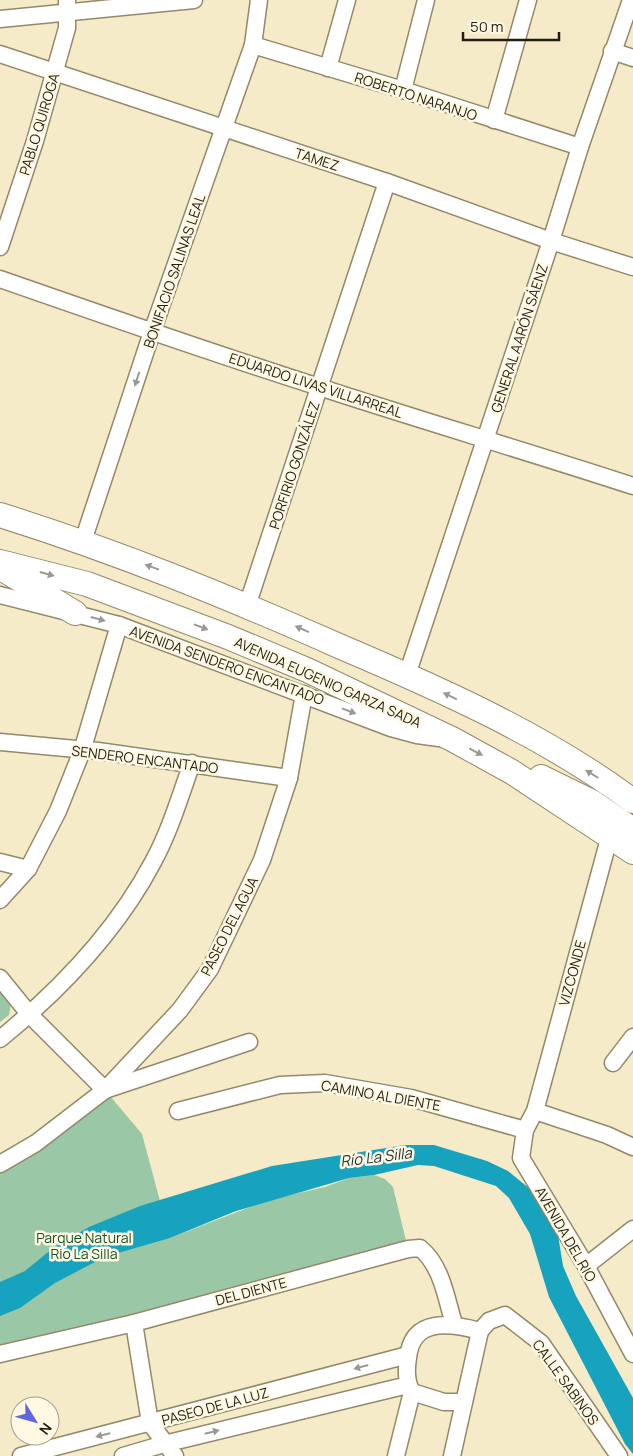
<svg xmlns="http://www.w3.org/2000/svg" width="633" height="1456" viewBox="0 0 633 1456" font-family="Manrope,sans-serif">
	<rect width="100%" height="100%" fill="#f6ebc8"/>
	<g fill="#9ac8a6">
		<path d="M0,992L11,1004L9,1015L0,1022Z"/>
		<path d="M105,1090L142,1134L170,1238L268,1200L325,1187L349,1178L374,1175L385,1179L393,1187L408,1249L0,1352V1164Z"/>
	</g>
	<path fill="#17a2be" d="M405,1145H434L487,1161L508,1171L530,1189L558,1235L563,1266L576,1296L633,1398V1454L625,1444L549,1297L530,1234L509,1198L496,1186L434,1166L418,1165L374,1175L349,1178L236,1211L170,1238L118,1253L93,1263L55,1283L20,1308L0,1316V1282L25,1271L53,1248L89,1227L140,1206L272,1166Z"/>
	<g fill="none" stroke-linecap="round" stroke-linejoin="round">
		<defs>
			<g id="minor">
				<path d="M0,19L194,0"/>
				<path d="M253,45L403,90L580,147"/>
				<path d="M612,51L633,58"/>
				<path d="M0,54L387,182L551,241L633,267"/>
				<path d="M328,68L347,0"/>
				<path d="M403,90L426,0"/>
				<path d="M494,120L528,0"/>
				<path d="M0,247L35,141L67,28V0"/>
				<path d="M0,279C106,316 212,353 319,387C423,421 529,452 633,486"/>
				<path d="M83,541L152,332L253,45L259,0"/>
				<path d="M0,595L119,625L391,728L417,735L439,738"/>
				<path d="M247,606L387,182"/>
				<path d="M407,675L551,241L580,147L631,0"/>
				<path d="M0,742L98,751L289,778"/>
				<path d="M610,835L535,1111L525,1130L521,1158L586,1266L633,1354"/>
				<path d="M0,862L28,869"/>
				<path d="M0,900L28,869L58,811L82,751L119,625"/>
				<path d="M0,978L30,1015L105,1090L249,1042"/>
				<path d="M0,1039C60,990 116,932 153,862C170,831 180,796 192,763"/>
				<path d="M613,1063L633,1037"/>
				<path d="M178,1111L280,1085L325,1083L411,1098L525,1130"/>
				<path d="M535,1111L607,1135L633,1147"/>
				<path d="M0,1164L36,1143L105,1090L180,1010L210,969L262,860L289,778L304,694"/>
				<path d="M586,1266L633,1229"/>
				<path d="M134,1323L150,1423L175,1456"/>
				<path d="M0,1354L134,1323L408,1249L420,1248C442,1266 446,1298 454,1324"/>
				<path d="M412,1392L444,1402H464"/>
				<path d="M21,1456L408,1355"/>
				<path d="M123,1456L164,1444L408,1385"/>
				<path d="M396,1456L412,1392C406,1382 406,1370 408,1358C412,1317 450,1323 480,1331L489,1321L505,1315L541,1343L619,1456"/>
				<path d="M452,1456L480,1331"/>
			</g>
			<g id="highway">
				<path d="M0,515C118,552 226,596 339,646C440,689 544,735 633,801"/>
				<path d="M0,562L87,584L228,637L307,670L452,739L512,772L633,852"/>
				<path d="M6,571L75,613"/>
				<path d="M541,777L592,802L633,830"/>
			</g>
		</defs>
		<use href="#minor" stroke="#938969" stroke-width="19"/>
		<use href="#highway" stroke="#938969" stroke-width="26"/>
		<use href="#minor" stroke="#fff" stroke-width="16"/>
		<use href="#highway" stroke="#fff" stroke-width="24"/>
	</g>
	<defs><path id="oneway-solid" d="M-6-.8H1V-3.2L6.5 0L1 3.2V.8H-6Z" transform="scale(1.25)"/></defs>
	<g fill="#9b9993">
		<use href="#oneway-solid" transform="translate(137 379) rotate(108)"/>
		<use href="#oneway-solid" transform="translate(152 567) rotate(-160)"/>
		<use href="#oneway-solid" transform="translate(47 574) rotate(15)"/>
		<use href="#oneway-solid" transform="translate(98 619) rotate(15)"/>
		<use href="#oneway-solid" transform="translate(201 627) rotate(21)"/>
		<use href="#oneway-solid" transform="translate(302 629) rotate(-156)"/>
		<use href="#oneway-solid" transform="translate(450 696) rotate(-154)"/>
		<use href="#oneway-solid" transform="translate(349 711) rotate(21)"/>
		<use href="#oneway-solid" transform="translate(476 752) rotate(28)"/>
		<use href="#oneway-solid" transform="translate(592 774) rotate(-148)"/>
		<use href="#oneway-solid" transform="translate(361 1367) rotate(165)"/>
		<use href="#oneway-solid" transform="translate(212 1432) rotate(-14)"/>
		<use href="#oneway-solid" transform="translate(103 1435) rotate(166)"/>
	</g>
	<g text-anchor="middle" dominant-baseline="central" stroke-width="5" stroke-linejoin="round" paint-order="stroke">
		<g font-size="14" fill="#211d10" stroke="#fff8e3">
			<text transform="translate(416 96) rotate(18)">ROBERTO NARANJO</text>
			<text transform="translate(39 124) rotate(-73)">PABLO QUIROGA</text>
			<text transform="translate(317 159) rotate(18)">TAMEZ</text>
			<text transform="translate(174 271) rotate(-71)">BONIFACIO SALINAS LEAL</text>
			<text transform="translate(519 338) rotate(-72)">GENERAL AARÓN SÁENZ</text>
			<text transform="translate(316 385) rotate(18)">EDUARDO LIVAS VILLARREAL</text>
			<text transform="translate(294 465) rotate(-72)">PORFIRIO GONZÁLEZ</text>
			<text transform="translate(227 665) rotate(20)">AVENIDA SENDERO ENCANTADO</text>
			<text transform="translate(328 682) rotate(24)">AVENIDA EUGENIO GARZA SADA</text>
			<text transform="translate(145 759) rotate(7)">SENDERO ENCANTADO</text>
			<text transform="translate(229 926) rotate(-63)">PASEO DEL AGUA</text>
			<text transform="translate(572 973) rotate(-75)">VIZCONDE</text>
			<text transform="translate(381 1095) rotate(10)">CAMINO AL DIENTE</text>
			<text transform="translate(566 1234) rotate(60)">AVENIDA DEL RIO</text>
			<text transform="translate(251 1291) rotate(-15)">DEL DIENTE</text>
			<text transform="translate(566 1382) rotate(54)">CALLE SABINOS</text>
			<text transform="translate(215 1406) rotate(-15)">PASEO DE LA LUZ</text>
		</g>
		<g font-size="14" fill="#14502c" stroke="#fff8e3">
			<text x="84" y="1237">Parque Natural<tspan x="84" dy="16">Rio La Silla</tspan></text>
		</g>
		<g font-size="15" font-style="italic" fill="#1c3137" stroke="#fff8e3">
			<text transform="translate(376 1157) rotate(-7)">Río La Silla</text>
		</g>
	</g>
	<g transform="translate(35 1421) rotate(127)"><circle r="24" fill="#fff8e3" stroke="#a6a08f"/>
	<path d="M0-4L9 19L0 12L-9 19Z" fill="#6167df"/>
	<text y="-8" font-size="14" font-weight="bold" text-anchor="middle" fill="#211d10">N</text>
	</g>
	<path d="M463 32v8h96v-8" fill="none" stroke="#211d10" stroke-width="2.5"/>
	<text x="470" y="32" font-size="15" fill="#211d10" stroke="#fff8e3" stroke-width="4" paint-order="stroke">50 m</text>
</svg>
